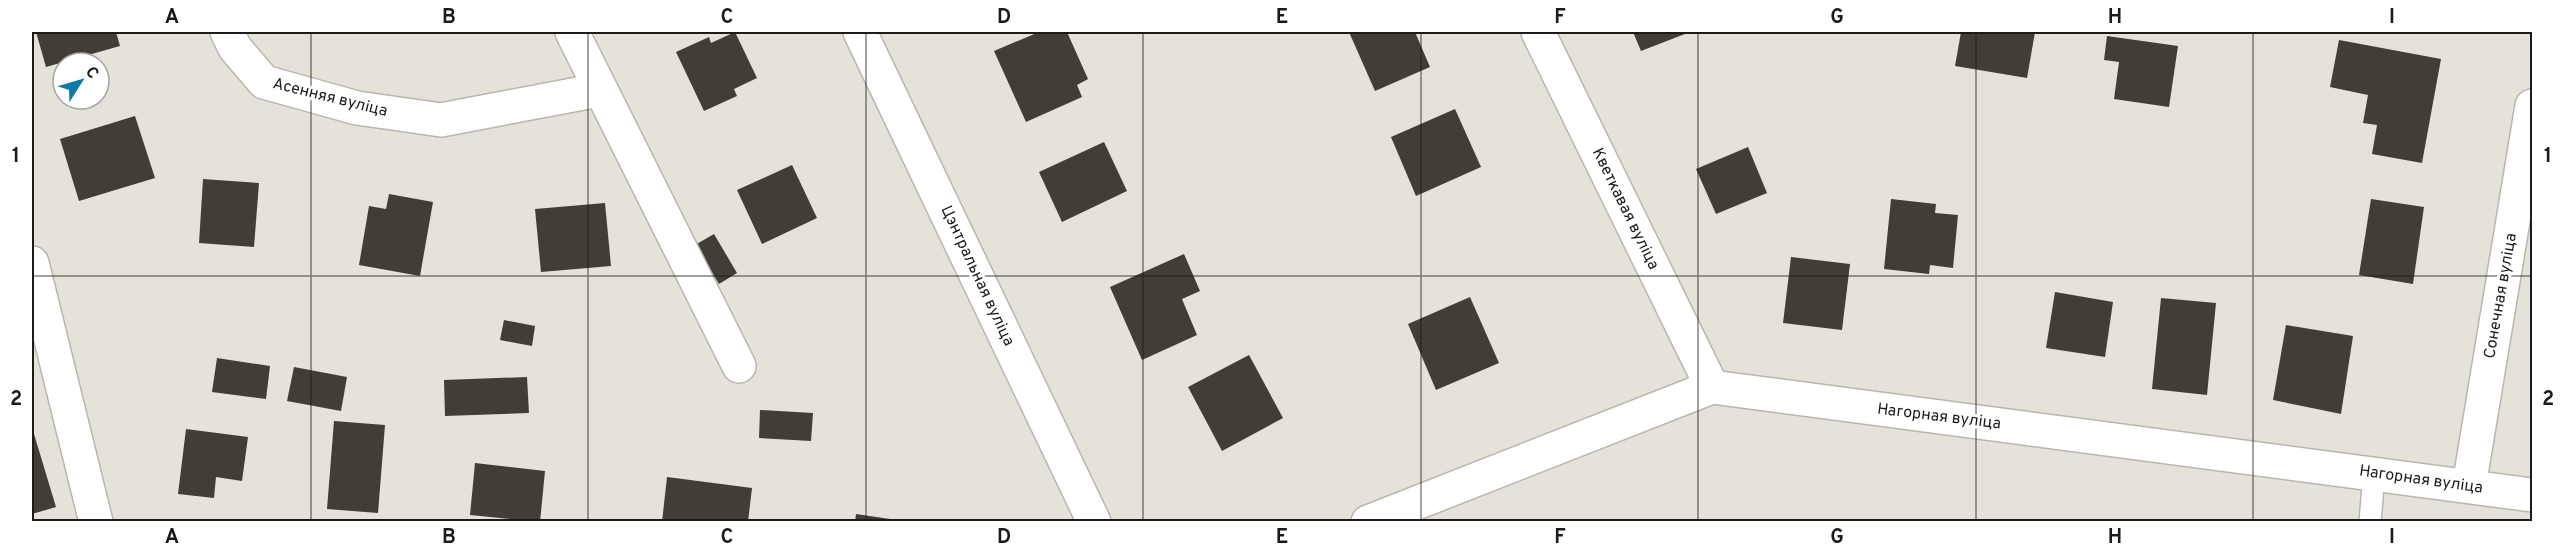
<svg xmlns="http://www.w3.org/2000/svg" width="2564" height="553" viewBox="0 0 2564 553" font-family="Overpass,sans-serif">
	<rect width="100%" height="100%" fill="#e5e2da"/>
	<g fill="#413e38">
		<path d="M36,32H116L120,46L46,67Z"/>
		<path d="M735,32L757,78L734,89L737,96L704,111L676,52L709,37L711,43Z"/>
		<path d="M1039,32H1067L1088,79L1077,85L1082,97L1026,122L994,51Z"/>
		<path d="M1349,32H1415L1430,67L1375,91Z"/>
		<path d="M1633,32H1690L1641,51Z"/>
		<path d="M1961,32H2035L2027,78L1955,66Z"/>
		<path d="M2107,36L2178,46L2169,107L2114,99L2119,62L2104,60Z"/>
		<path d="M2339,40L2441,59L2422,163L2372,154L2377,125L2363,123L2368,95L2330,87Z"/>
		<path d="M1455,109L1481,167L1416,196L1391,137Z"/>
		<path d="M135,116L155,178L79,201L60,139Z"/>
		<path d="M1104,142L1127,191L1062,222L1039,172Z"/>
		<path d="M1748,147L1767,193L1716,214L1696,169Z"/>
		<path d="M792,165L817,218L762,244L737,190Z"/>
		<path d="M203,179L259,183L254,247L199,243Z"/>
		<path d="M389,194L433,202L420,276L359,265L369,206L386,209Z"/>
		<path d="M1891,199L1936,204L1935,213L1958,215L1953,268L1930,265L1929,274L1884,269Z"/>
		<path d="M2371,199L2424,207L2413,284L2359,275Z"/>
		<path d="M605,203L611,266L541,272L535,209Z"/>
		<path d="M714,234L737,273L719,284L695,245Z"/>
		<path d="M1184,254L1200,291L1182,299L1197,335L1142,360L1110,287Z"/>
		<path d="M1791,257L1850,264L1842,330L1783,323Z"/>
		<path d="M2055,292L2113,302L2105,357L2046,348Z"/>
		<path d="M1470,297L1499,363L1436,390L1408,324Z"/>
		<path d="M2161,298L2216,303L2207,395L2152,389Z"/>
		<path d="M504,320L535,326L532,346L500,340Z"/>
		<path d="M2286,325L2353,336L2341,414L2273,400Z"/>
		<path d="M1249,355L1283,418L1222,451L1188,387Z"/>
		<path d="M217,358L270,366L266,399L212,392Z"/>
		<path d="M294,367L347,377L341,411L287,401Z"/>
		<path d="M527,377L529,413L445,416L444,380Z"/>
		<path d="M760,410L813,413L811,441L759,438Z"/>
		<path d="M334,421L385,425L378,513L327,509Z"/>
		<path d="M186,429L248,437L242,481L216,477L214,498L178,494Z"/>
		<path d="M34,434L56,507L32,514V435Z"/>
		<path d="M475,463L545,471L540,522L470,515Z"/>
		<path d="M667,477L752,488L748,522H662Z"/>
		<path d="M856,514L897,520V522H855Z"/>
	</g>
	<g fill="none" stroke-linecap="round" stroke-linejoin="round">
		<defs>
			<path id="lane" d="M2370,522L2374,474"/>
			<g id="street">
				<path d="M227,32L235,48L264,82L357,108L441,120L599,90"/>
				<path d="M572,32L739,366"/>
				<path d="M860,32L1094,522"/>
				<path d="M1538,32L1712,387"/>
				<path d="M32,263L96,522"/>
				<path d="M2469,486L2532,106"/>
				<path d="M1368,522L1712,387L2532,495"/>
			</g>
		</defs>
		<use href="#lane" stroke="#b9b6ae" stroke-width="24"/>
		<use href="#street" stroke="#b9b6ae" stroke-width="36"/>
		<use href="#lane" stroke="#fff" stroke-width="21"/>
		<use href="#street" stroke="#fff" stroke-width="33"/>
	</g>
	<path fill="none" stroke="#1c1b18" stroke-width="1.5" stroke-opacity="0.55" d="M311,32V522M588,32V522M866,32V522M1143,32V522M1421,32V522M1698,32V522M1976,32V522M2253,32V522M32,276H2532"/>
	<g text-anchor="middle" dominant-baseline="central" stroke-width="6" stroke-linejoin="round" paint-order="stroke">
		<g font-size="16" fill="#1c1b18" stroke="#fff">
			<text transform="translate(330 98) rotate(14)">Асенняя вуліца</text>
			<text transform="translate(1625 209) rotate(64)">Кветкавая вуліца</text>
			<text transform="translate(977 276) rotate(65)">Цэнтральная вуліца</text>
			<text transform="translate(2501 296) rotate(-80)">Сонечная вуліца</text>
			<text transform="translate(1939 417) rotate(7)">Нагорная вуліца</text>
			<text transform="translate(2421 480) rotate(8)">Нагорная вуліца</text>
		</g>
	</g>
	<rect width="2564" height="553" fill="none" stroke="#ffffff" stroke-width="66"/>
	<g transform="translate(81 81) rotate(53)"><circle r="28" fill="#ffffff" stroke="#a4a4a3" stroke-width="1.5"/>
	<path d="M0-4.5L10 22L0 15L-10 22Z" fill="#0e7ba5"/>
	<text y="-9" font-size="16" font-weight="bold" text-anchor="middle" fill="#1c1b18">С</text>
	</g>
	<rect x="33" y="33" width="2498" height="487" fill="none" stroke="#1c1b18" stroke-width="2"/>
	<g font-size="20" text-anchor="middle" font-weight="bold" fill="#1c1b18">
		<text x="172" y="23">A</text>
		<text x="449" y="23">B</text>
		<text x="727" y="23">C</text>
		<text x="1004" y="23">D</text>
		<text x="1282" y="23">E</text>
		<text x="1560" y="23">F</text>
		<text x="1837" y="23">G</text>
		<text x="2115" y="23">H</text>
		<text x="2392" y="23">I</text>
		<text x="16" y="162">1</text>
		<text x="2548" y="162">1</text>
		<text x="16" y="405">2</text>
		<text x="2548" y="405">2</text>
		<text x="172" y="543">A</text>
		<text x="449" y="543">B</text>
		<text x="727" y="543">C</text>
		<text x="1004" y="543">D</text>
		<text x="1282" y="543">E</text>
		<text x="1560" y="543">F</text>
		<text x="1837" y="543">G</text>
		<text x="2115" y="543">H</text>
		<text x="2392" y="543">I</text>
	</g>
</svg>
